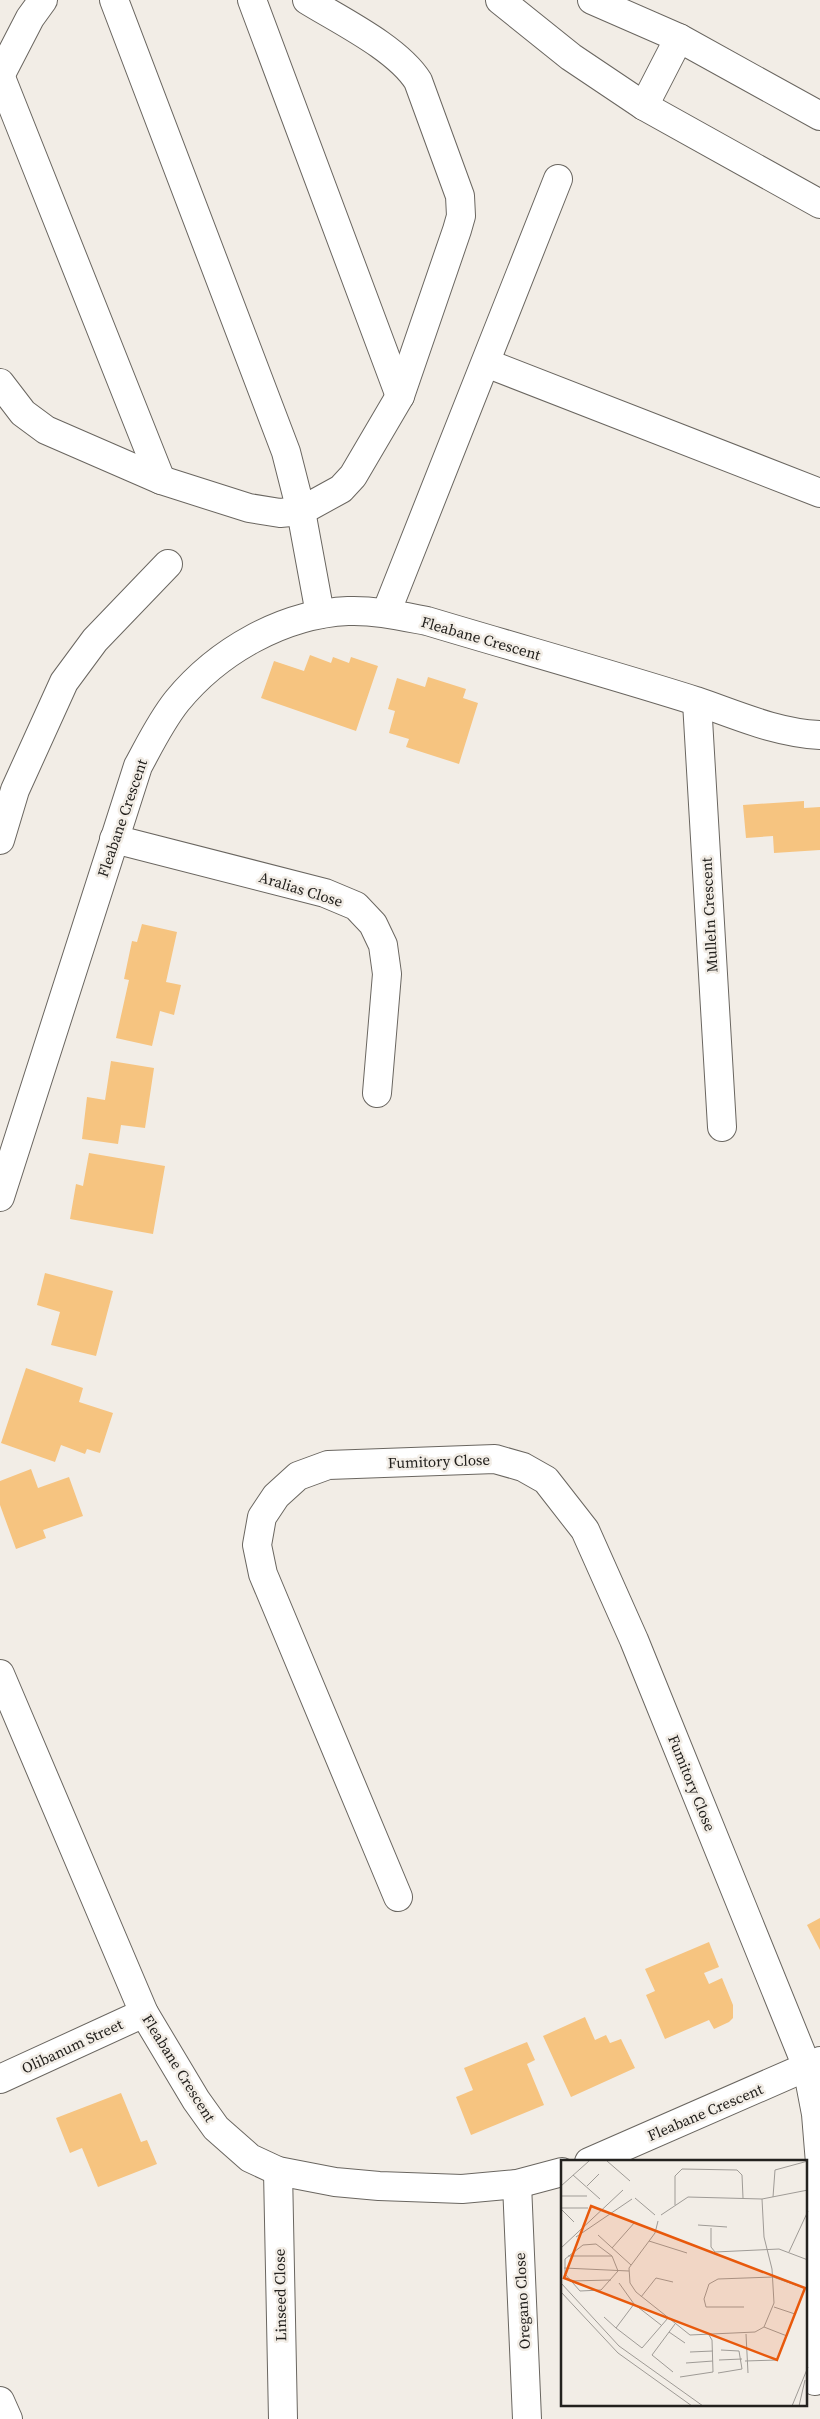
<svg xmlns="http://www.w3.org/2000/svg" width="820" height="2419" viewBox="0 0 820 2419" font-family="'Source Serif 4',serif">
	<rect width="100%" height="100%" fill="#f2ede6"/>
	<g fill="#f6c480">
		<path d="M310,655L331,663L333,657L349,663L351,657L378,666L356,731L261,698L274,661L304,671Z"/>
		<path d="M428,677L466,689L463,698L478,703L459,764L406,747L409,739L389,733L395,711L388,709L397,678L425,687Z"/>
		<path d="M804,801V808L820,807V850L774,853L773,836L746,838L743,805Z"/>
		<path d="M142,924L177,932L166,982L181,985L174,1015L160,1011L152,1046L116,1038L129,980L124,979L132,941L137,942Z"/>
		<path d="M111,1061L154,1068L145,1128L121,1125L118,1144L82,1139L87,1097L105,1100Z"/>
		<path d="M89,1153L165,1166L153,1234L70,1219L76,1184L83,1186Z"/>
		<path d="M45,1273L113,1291L96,1356L51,1345L60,1312L37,1305Z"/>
		<path d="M26,1368L83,1388L79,1402L113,1413L100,1453L87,1449L85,1454L61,1445L55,1462L1,1443Z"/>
		<path d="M31,1469L38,1488L69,1477L83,1516L43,1530L46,1538L16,1549L0,1505V1481Z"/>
		<path d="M820,1918V1950L807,1925Z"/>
		<path d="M709,1942L719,1967L704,1973L709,1984L722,1978L733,2005V2018L729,2022L714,2029L709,2020L665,2039L646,1995L655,1991L645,1969Z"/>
		<path d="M585,2017L595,2040L606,2035L610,2043L621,2039L635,2068L571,2097L543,2036Z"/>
		<path d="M527,2042L535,2060L527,2064L544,2105L471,2135L456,2097L473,2090L464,2068Z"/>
		<path d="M121,2093L141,2142L147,2140L157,2164L98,2187L82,2148L70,2153L56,2118Z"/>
	</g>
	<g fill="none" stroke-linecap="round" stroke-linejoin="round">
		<defs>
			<g id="street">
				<path d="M114,0L286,452L301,511L320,614"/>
				<path d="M252,0L400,396"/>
				<path d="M500,0L571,57L644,106L820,204"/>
				<path d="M592,0L679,38L820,116"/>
				<path d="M0,75L161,480"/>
				<path d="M0,76L30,18L43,0"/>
				<path d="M644,106L679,38"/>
				<path d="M486,363L820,493"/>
				<path d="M0,383L23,413L46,430L161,480L249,508L280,513L301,511L341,489L353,476L400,396L457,230L461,216L460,196L418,81C397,48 341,21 307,0"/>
				<path d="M386,613L558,179"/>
				<path d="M697,702L722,1127"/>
				<path d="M114,839L325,893L356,906L373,924L383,945L387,974L377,1093"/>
				<path d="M0,840L15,790L64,682L95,640L168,564"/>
				<path d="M0,1197L138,766C150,744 161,721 177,701C218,651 283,614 348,611C375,610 401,616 427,621C517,648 607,673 696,701C737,715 776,733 820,735"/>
				<path d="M0,1674L144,2013L196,2100L216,2128L250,2158L278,2171L335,2182L379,2186L462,2189L517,2184L562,2172"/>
				<path d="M398,1897L263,1574L257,1545L262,1517L276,1496L298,1476L328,1465L495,1459L523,1467L546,1480L585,1530L634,1640L807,2067L816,2114L820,2163L815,2381"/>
				<path d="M0,2079L144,2013"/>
				<path d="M589,2162L820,2061"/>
				<path d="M278,2171L283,2419"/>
				<path d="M517,2184L527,2419"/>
				<path d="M0,2401L8,2419"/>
			</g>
		</defs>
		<use href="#street" stroke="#6a6660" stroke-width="30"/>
		<use href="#street" stroke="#fff" stroke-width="28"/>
	</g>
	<g text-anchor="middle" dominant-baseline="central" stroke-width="5" stroke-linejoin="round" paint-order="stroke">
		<g font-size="15" fill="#23211e" stroke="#f2ede6">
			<text transform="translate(481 638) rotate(16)">Fleabane Crescent</text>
			<text transform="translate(122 818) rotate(-71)">Fleabane Crescent</text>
			<text transform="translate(301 889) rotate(17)">Aralias Close</text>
			<text transform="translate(709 915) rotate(-93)">MulleIn Crescent</text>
			<text transform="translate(439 1461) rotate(-2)">Fumitory Close</text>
			<text transform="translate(692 1783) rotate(68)">Fumitory Close</text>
			<text transform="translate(72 2046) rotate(-25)">Olibanum Street</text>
			<text transform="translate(179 2068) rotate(58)">Fleabane Crescent</text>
			<text transform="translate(705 2112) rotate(-23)">Fleabane Crescent</text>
			<text transform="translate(280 2295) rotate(-91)">Linseed Close</text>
			<text transform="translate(522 2301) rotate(-93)">Oregano Close</text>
		</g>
	</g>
	<g transform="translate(561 2160)">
		<rect width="246" height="246" fill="#f2ede6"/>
		<path fill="none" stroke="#9f9b96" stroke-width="1" d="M46,1L69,21M12,15L39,39M0,26L28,1M26,26L38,14M0,36H26M212,37L214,10L247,1M74,38L94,55M114,45V16L121,9L176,10L181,15L182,38M0,48H27M0,49L13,62M100,55L127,37L201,39L247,30M97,61L94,73L68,108L69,123L75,132L129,175L194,172L203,167L213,143L211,109L203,77L201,39M137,65L166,67M150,68V87L154,92L218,89L247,100M37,75L70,105M15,77L71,39M88,81L126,93M35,84L51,96L57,111L40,130L19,131L4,114V99L22,85ZM0,88L62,30M51,88L74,62M228,92L247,51M7,96H51M3,108L68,111M9,121L50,120M0,123L58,186L142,246M58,123L73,144L100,165M0,132L57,193L131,246M80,137L95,118L112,122M73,144L55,168L81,188L107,158M183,147H145L143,139L148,124L157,119L212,117L240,127M213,147L234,154M43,157L55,168M203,167L226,176M108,172L124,183M185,174L187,213M129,192L152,191M158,200L181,199M184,201L216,200M125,203L152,201M112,212L91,195L114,164M157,213L181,209L178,191L160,190M119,217L152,212L151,180L148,175M231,246L247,207M238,246L244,220"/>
		<path fill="#e8590c" fill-opacity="0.15" stroke="#e8590c" stroke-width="2.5" d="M30,46L244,128L216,200L3,118Z"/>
		<rect width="246" height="246" fill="none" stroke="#23211e" stroke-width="2.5"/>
	</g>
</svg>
